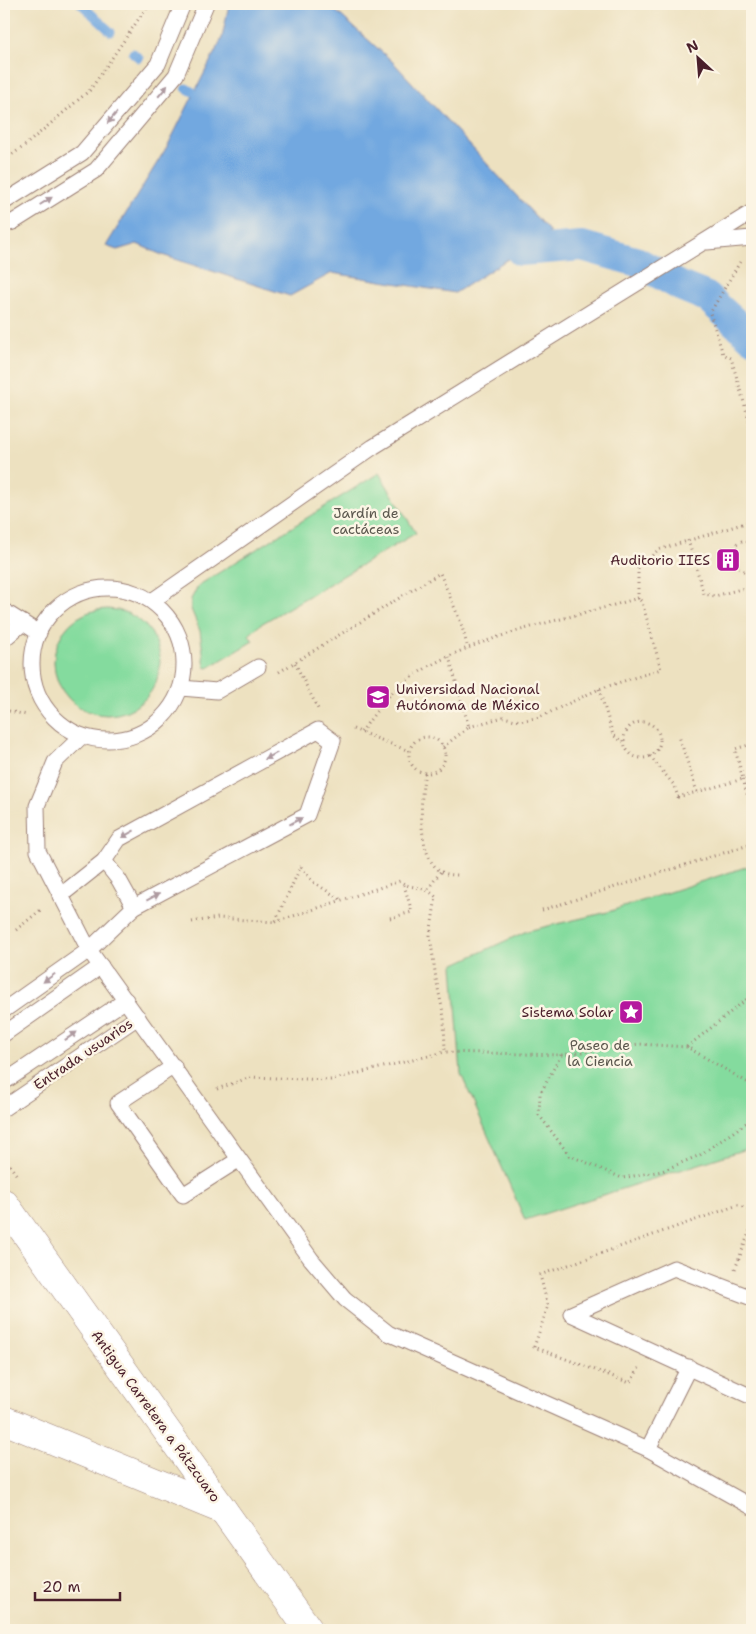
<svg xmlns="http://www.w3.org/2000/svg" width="756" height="1634" viewBox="0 0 756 1634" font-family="'Shantell Sans',sans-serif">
	<rect width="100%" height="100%" fill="#fcf5e5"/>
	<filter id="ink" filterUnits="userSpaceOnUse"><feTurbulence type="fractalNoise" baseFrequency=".02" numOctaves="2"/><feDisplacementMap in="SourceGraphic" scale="10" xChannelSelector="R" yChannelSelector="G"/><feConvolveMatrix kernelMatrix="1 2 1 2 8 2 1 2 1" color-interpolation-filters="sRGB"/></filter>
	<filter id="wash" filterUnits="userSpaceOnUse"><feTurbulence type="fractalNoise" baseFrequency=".0096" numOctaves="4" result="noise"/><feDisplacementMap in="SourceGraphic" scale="20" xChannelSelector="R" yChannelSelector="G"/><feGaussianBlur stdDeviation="1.12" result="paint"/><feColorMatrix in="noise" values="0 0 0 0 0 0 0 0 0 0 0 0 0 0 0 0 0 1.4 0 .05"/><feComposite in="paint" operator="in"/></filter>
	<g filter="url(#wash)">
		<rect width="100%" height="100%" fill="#ede1c0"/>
		<g fill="#84db9e" stroke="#677d64">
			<path d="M379,473L416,533L261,624L249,635L253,641L208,668L205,667L200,631L191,609V599L199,585Z"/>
			<circle cx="107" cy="662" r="53"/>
			<path d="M752,865V1147L525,1220L461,1074L453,965L527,931L608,912Z"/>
		</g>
		<path fill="#72a8e0" stroke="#5e6486" d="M229,4H328L393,62L550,232L455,293L332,273L290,296L162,255L137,244L117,250L106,246L168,145L222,38Z"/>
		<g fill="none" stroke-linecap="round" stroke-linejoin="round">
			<g stroke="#72a8e0" stroke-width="9">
				<path d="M81,4L111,32"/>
				<path d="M133,53L139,58"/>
				<path d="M186,88L193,92"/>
			</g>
			<path stroke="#72a8e0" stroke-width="30" d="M521,251L582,246L638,262L680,286L707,297L752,338"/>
		</g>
	</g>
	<g filter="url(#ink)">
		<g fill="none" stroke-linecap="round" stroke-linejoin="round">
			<defs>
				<g id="service">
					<path d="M4,202L82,153L158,64L183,4"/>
					<path d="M4,225L13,222L96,170L176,75L206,4"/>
					<path d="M707,242L752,238"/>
					<circle cx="108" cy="664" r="76"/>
					<path d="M152,601L373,447L752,212"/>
					<path d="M4,611L39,633"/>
					<path d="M4,639L23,623"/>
					<path d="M181,688L217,691L258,667"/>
					<path d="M82,736L55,762L37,806L38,851L89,950L311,1259L345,1299L388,1333L648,1449L752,1507"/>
					<path d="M104,861L119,880L134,907"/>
					<path d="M4,1010L89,950L134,907L307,815L333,741L318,730L119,839L104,861L60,896"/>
					<path d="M4,1034L101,966"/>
					<path d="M174,1066L118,1103L183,1195L238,1160"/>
					<path d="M4,1082L126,1000"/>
					<path d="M4,1108L138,1017"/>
					<path d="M752,1298L674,1268L571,1314L752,1397"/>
					<path d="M648,1449L689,1367"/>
				</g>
				<path id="tertiary" d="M4,1420L223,1510"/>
				<path id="secondary" d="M4,1203L309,1630"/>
			</defs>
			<use href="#service" stroke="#9c8076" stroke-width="17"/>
			<use href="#tertiary" stroke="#9c8076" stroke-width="29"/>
			<use href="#secondary" stroke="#9c8076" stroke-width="29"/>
			<g stroke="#9c8076" stroke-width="3" stroke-dasharray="1 4" stroke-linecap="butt">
				<path d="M4,160L23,147L90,90L149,4"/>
				<path d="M740,262L710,313L723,354L731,358L752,430"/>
				<path d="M688,540L704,594L715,596L752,586"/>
				<path d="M752,542L742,541L736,544L731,559C736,568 742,573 752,571"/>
				<path d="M295,663L318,709"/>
				<path d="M279,672L440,573L461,623L468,649"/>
				<path d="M599,689L613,735L623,742"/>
				<path d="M4,710L27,715"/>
				<circle cx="642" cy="740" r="18"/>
				<path d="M469,727L503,717L520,721L540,717L599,689L661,669L642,602L638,598"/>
				<path d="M353,729L409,751"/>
				<path d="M361,732C371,719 382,702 394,691C455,637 561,622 638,598V568L658,550L752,521"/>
				<circle cx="427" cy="755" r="18"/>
				<path d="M443,747L469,727L449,657"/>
				<path d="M650,756L674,785L678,797L697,792L679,736"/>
				<path d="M425,773C420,796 417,855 439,870C445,875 453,875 461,875"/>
				<path d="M743,779L752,812"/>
				<path d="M697,792L743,779L735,749L752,744"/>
				<path d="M4,849L12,844"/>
				<path d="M301,867L313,882L340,899"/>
				<path d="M428,889L441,871"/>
				<path d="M542,910L752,844"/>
				<path d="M390,918L412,912L404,885"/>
				<path d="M192,922L218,918L275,922L301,866"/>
				<path d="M275,922L400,881C412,891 422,883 436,897L430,935L436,979L444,1017L445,1052"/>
				<path d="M16,930L43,908"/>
				<path d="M687,1047L752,995"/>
				<path d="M561,1055L540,1094L539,1115L569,1155L622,1178L662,1171L700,1155L752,1119"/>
				<path d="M217,1089L251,1077L330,1080L445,1052L561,1055L639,1044L687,1047L752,1085"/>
				<path d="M4,1157L18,1177"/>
				<path d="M735,1269L752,1225"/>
				<path d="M639,1368L630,1383L534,1347L548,1306L540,1275L738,1205L752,1210"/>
			</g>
			<use href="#service" stroke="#fff" stroke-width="15"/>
			<use href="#tertiary" stroke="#fff" stroke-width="28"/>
			<use href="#secondary" stroke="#fff" stroke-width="28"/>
		</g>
		<defs><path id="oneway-solid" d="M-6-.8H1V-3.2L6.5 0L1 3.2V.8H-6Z" transform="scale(1.25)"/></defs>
		<g fill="#ae9aa0">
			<use href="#oneway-solid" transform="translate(163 91) rotate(-50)"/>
			<use href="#oneway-solid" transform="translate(112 118) rotate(130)"/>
			<use href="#oneway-solid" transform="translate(46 201) rotate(-32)"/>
			<use href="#oneway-solid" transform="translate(271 756) rotate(151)"/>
			<use href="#oneway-solid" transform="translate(296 821) rotate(-28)"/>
			<use href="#oneway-solid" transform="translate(128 834) rotate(151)"/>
			<use href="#oneway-solid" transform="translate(153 897) rotate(-28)"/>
			<use href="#oneway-solid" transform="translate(49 978) rotate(145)"/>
			<use href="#oneway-solid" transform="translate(71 1036) rotate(-34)"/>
		</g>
	</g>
	<defs>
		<symbol id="building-square" viewBox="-11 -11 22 22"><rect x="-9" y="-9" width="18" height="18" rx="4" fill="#b5179e" stroke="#fcf5e5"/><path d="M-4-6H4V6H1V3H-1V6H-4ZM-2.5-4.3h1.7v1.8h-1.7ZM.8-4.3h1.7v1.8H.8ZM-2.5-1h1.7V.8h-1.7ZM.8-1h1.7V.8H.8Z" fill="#fff"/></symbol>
		<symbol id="school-square" viewBox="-11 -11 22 22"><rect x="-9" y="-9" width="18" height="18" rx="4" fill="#b5179e" stroke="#fcf5e5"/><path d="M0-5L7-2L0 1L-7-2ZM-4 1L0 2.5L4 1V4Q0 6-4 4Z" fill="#fff"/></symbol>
		<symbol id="sight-square" viewBox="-11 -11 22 22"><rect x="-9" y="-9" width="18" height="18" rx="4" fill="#b5179e" stroke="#fcf5e5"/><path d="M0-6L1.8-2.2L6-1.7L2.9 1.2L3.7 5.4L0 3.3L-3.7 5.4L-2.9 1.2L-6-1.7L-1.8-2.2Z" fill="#fff"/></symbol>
	</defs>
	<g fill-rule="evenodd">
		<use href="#building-square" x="714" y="546" width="28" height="28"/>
		<use href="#school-square" x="364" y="683" width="28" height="28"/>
		<use href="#sight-square" x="617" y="998" width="28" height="28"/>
	</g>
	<g text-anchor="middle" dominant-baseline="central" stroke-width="5" stroke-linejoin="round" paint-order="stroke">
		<g font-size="14" fill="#5b574e" stroke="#fcf5e5">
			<text x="366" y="513">Jardín de<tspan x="366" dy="16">cactáceas</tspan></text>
			<text x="600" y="1045">Paseo de<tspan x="600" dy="16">la Ciencia</tspan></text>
		</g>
		<g font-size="14" fill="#4a1f2b" stroke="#fcf5e5" text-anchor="end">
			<text x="710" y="560">Auditorio IIES</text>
			<text x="396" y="689" text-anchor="start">Universidad Nacional<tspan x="396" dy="16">Autónoma de México</tspan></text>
			<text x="614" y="1012">Sistema Solar</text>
		</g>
		<g font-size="14" fill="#4a1f2b" stroke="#fcf5e5">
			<text transform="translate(83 1054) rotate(-34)">Entrada usuarios</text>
			<text transform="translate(156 1416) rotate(54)">Antigua Carretera a Pátzcuaro</text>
		</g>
	</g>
	<rect width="756" height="1634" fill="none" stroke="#fcf5e5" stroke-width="20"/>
	<g transform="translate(698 58) rotate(334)" stroke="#fcf5e5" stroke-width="4" paint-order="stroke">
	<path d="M0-4L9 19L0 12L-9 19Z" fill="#4a1f2b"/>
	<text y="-8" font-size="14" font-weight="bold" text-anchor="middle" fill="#4a1f2b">N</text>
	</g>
	<path d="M35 1592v8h85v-8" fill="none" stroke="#4a1f2b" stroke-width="2.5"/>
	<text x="42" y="1592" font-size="15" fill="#4a1f2b" stroke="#fcf5e5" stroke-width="4" paint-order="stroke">20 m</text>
</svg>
